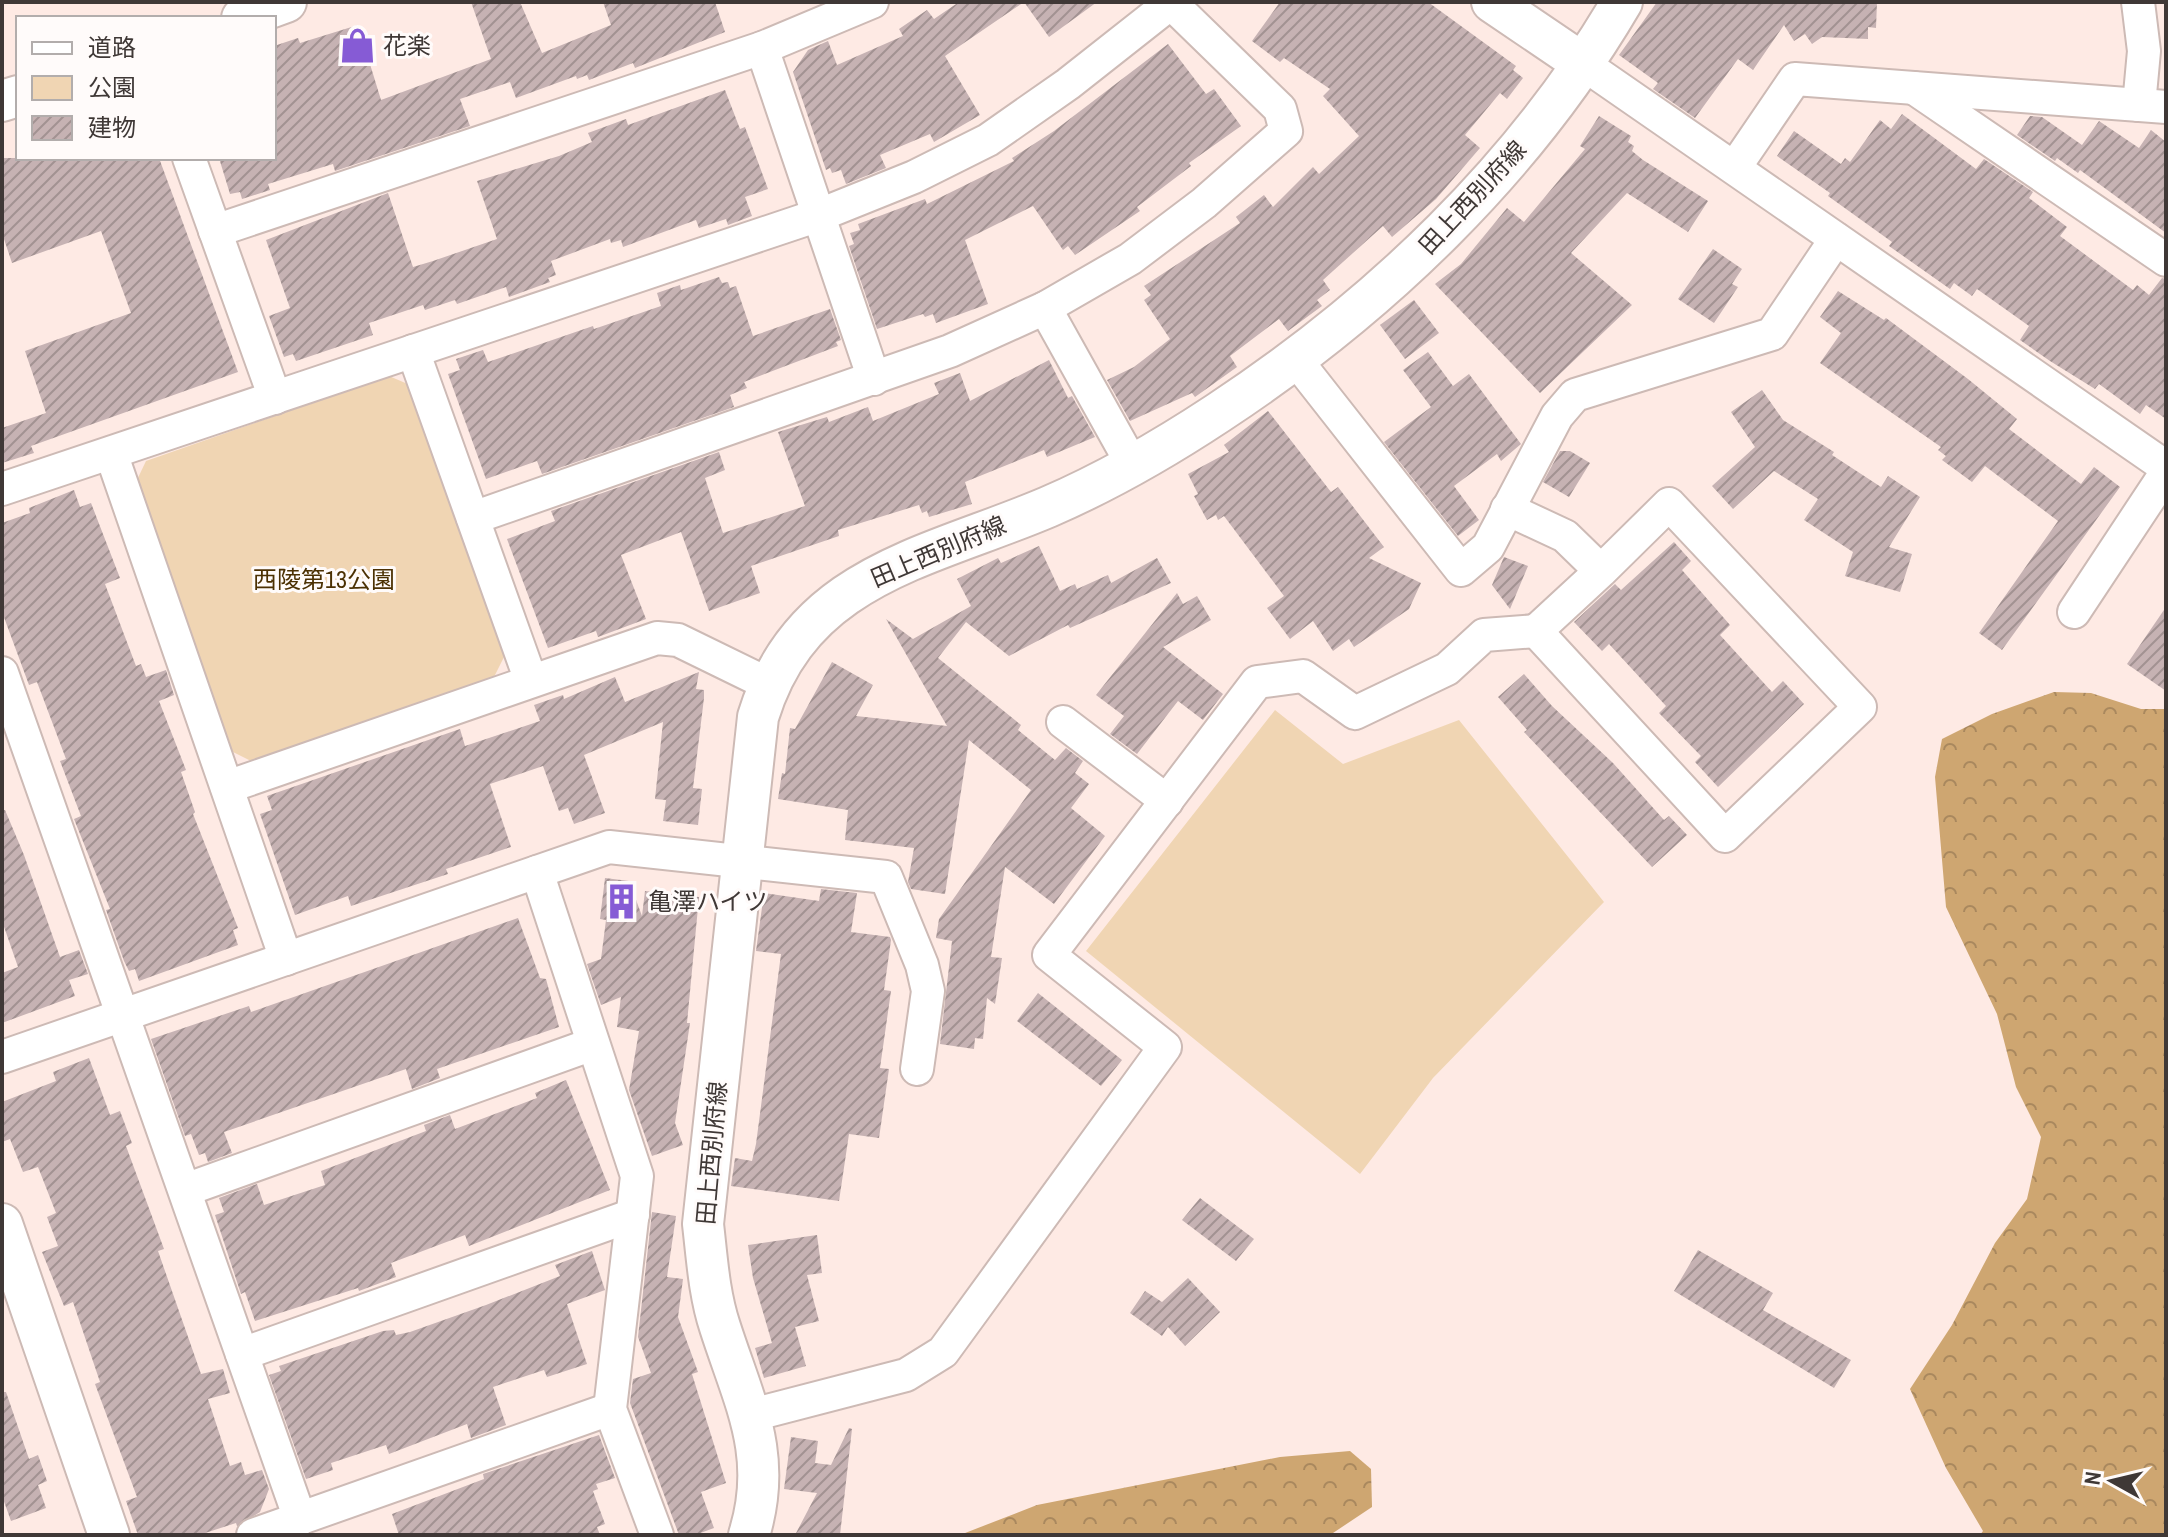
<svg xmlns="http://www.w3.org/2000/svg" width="2168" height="1537" viewBox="0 0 2168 1537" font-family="'Archivo Narrow','Noto Sans JP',sans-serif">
	<defs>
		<pattern id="forest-crowns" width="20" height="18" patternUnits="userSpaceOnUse" patternTransform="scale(2)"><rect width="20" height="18" fill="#cea671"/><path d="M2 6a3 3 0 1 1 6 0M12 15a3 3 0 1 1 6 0" fill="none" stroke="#a9885e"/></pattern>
		<pattern id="building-hatch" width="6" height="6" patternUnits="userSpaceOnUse" patternTransform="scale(2)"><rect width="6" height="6" fill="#c6b2b3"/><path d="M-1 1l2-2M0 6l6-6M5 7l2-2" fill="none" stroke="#a29292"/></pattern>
	</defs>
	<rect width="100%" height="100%" fill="#feeae4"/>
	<g fill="url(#forest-crowns)">
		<path d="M2054,692L2091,693L2141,709H2166V1535H1980L1983,1531L1946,1468L1910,1389L1952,1325L1995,1243L2027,1199L2041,1137L2016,1087L1997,1014L1946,907L1935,777L1942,739L1992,714Z"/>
		<path d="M1350,1451L1371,1469L1372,1507L1330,1535H960L1037,1505L1280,1457Z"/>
	</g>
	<g fill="#f0d5b3">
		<path d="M389,376L410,385L504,657L494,677L251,761L233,752L136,482L146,461Z"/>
		<path d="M1275,710L1343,764L1459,720L1604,902L1433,1078L1360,1174L1086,951Z"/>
	</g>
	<g fill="url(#building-hatch)">
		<path d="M471,2H520L542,53L611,25L603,2H715L725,32L635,68L633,63L589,80L587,75L577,79L576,76L516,98L510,82L460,99L470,126L335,171L333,164L268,184L270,190L242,199L240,192L230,194L219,158H274V46L298,38L300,43L358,25L381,100L491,59Z"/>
		<path d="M959,2H1024L945,56L980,115L934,142L930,134L880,155L886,168L846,184L841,170L832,173L830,168L826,170L793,72L808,50L828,41L837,65L903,36L899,29L927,10L934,19Z"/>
		<path d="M1024,2H1097L1049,37Z"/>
		<path d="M1280,2H1428L1516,66L1513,70L1523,78L1507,99L1500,93L1465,135L1480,148L1436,199L1392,237L1383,226L1323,280L1330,290L1317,300L1322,306L1288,331L1279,319L1230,356L1237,367L1195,397L1192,393L1130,421L1107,380L1134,367L1170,339L1144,300L1151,295L1144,286L1240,223L1236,217L1264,195L1273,207L1313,167L1319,174L1359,136L1323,96L1330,89L1284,58L1280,62L1252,41Z"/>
		<path d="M1657,2H1877L1876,28L1868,27V39L1822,37L1812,44L1805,34L1794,41L1784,25L1753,70L1738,59L1695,118L1653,89L1658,83L1619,55Z"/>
		<path d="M1168,44L1206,94L1214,89L1241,126L1189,163L1191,166L1137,207L1140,211L1075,255L1068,246L1063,250L1033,206L965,240L988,304L936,323L933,314L925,317L923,314L877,329L849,246L854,244L850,233L860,230L858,224L925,199L927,204L1014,161L1012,158L1054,131Z"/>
		<path d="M725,90L740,129L745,127L768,189L745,197L752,216L728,225L726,219L699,228L696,220L623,247L621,240L611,243L610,239L551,261L556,275L548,278L550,282L509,297L506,287L457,304L455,300L425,310L423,305L369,323L373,335L296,361L293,354L284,357L269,316L290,308L266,240L388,193L413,267L433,261L497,239L477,181L559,156L592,142L588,133L626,119L628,125Z"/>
		<path d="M1902,114L1976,169L1984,159L2033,192L2029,198L2067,227L2060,236L2133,290L2137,285L2149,295L2162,278L2166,279V419L2146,405L2140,414L2099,384L2095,389L2050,361L2020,340L2029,326L1977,289L1972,296L1954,283L1950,289L1889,246L1892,242L1828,196L1830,193L1777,156L1794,131L1841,164L1845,158L1850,162L1880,120L1891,129Z"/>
		<path d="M1599,116L1631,136L1628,142L1634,146L1632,151L1643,160L1708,201L1688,232L1627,193L1571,253L1632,305L1540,393L1435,284L1461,264L1507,208L1524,222L1585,149L1580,146Z"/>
		<path d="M2030,116L2042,117L2082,145L2099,121L2139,148L2151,130L2166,142V233L2080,170L2078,173L2057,158L2055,161L2017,135Z"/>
		<path d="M2,158H159L238,372L31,446L34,453L2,463V428L46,413L25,351L131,313L101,231L12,263L2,233Z"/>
		<path d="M1713,249L1742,269L1732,284L1738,287L1714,323L1678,299Z"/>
		<path d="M719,277L722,283L728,282L730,288L736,286L753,336L830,309L841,340L836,342L838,346L744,382L747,388L730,395L734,407L542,474L537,461L486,479L448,374L460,370L456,359L483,350L488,362L593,326L594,329L661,306L657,293L680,285L681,290Z"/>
		<path d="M1838,291L1884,320L1886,318L1968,379L2017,419L2009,429L2081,484L2094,467L2120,487L2002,650L1979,633L2058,521L1985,466L1972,482L1942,460L1946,456L1938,450L1941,447L1820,363L1841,333L1820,317Z"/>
		<path d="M1414,300L1439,333L1405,359L1380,325Z"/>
		<path d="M1428,352L1453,386L1469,374L1521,444L1501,461L1497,454L1454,486L1479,520L1458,536L1384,442L1431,407L1403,370Z"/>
		<path d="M1049,360L1068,398L1072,396L1095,437L1047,457L1044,450L965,482L972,504L929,517L927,511L922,513L919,505L838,530L839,536L751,566L760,593L709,611L681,532L621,555L646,619L598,637L596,631L548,648L507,539L555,521L551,511L719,452L725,470L705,478L723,533L805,506L778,432L827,417L829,422L868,407L873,421L939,394L934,383L960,373L970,401Z"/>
		<path d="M1762,390L1783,420L1834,452L1832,455L1881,487L1888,476L1920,497L1889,547L1912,554L1900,592L1845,576L1853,552L1804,520L1818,499L1774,471L1733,509L1712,486L1755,447L1731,412Z"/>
		<path d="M1268,411L1331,492L1338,487L1384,547L1369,558L1421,583L1409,609L1354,647L1349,639L1333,651L1313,621L1290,639L1267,608L1284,596L1224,516L1218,520L1216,515L1207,520L1194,496L1198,494L1188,474L1229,452L1224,445Z"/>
		<path d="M1560,451H1570L1590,463L1569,497L1543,482Z"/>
		<path d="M74,490L80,507L91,503L120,578L105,584L136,666L141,664L146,677L166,670L174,695L159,701L186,770L181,772L195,812L193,814L238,928L233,930L238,945L139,981L135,969L129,971L124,961L106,910L110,909L74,819L81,816L60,761L66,759L37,682L29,685L2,612V523L30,513L29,508Z"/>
		<path d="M1674,542L1691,561L1682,570L1730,625L1720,635L1772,692L1783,681L1804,704L1718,787L1695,762L1701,756L1659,713L1666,706L1609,644L1602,651L1574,622L1615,584L1621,590Z"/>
		<path d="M1039,546L1060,591L1075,584L1077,589L1108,575L1111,583L1157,558L1171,583L1070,628L1068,625L1009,656L966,622L938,658L1021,725L1018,730L1055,760L1066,748L1083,761L1075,773L1089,784L1071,808L1105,836L1054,904L1005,867L991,957L1002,958L995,1004L987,998L983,1039L975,1038L974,1049L940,1044L952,941L936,938L939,919L1031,790L969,740L945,894L911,889L908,882L914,848L845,840L848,810L778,799L782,773L785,774L790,728L795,729L832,662L873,685L856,716L947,726L886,619L913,639L971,606L957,579L998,558L1001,563Z"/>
		<path d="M1504,557L1528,566L1510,609L1492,585Z"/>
		<path d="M1177,593L1183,604L1197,596L1211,620L1163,647L1223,694L1203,720L1178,701L1137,754L1110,734L1124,716L1096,695Z"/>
		<path d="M2166,607V691L2127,664Z"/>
		<path d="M699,672L696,689L704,690V698L693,788L702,789L698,825L663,821L666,800L655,799L663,722L584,755L605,813L574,824L568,808L559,811L543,766L490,784L511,847L446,869L448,874L351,906L348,896L295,915L260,814L272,810L267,796L460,729L465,746L540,721L534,705L563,695L564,699L615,677L625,702Z"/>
		<path d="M1524,674L1552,706L1613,763L1664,820L1669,816L1687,835L1652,867L1524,732L1527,730L1498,697Z"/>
		<path d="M2,810H5L24,855L60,957L79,950L88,974L69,980L75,996L2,1023V973L18,967L2,921Z"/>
		<path d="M605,878L629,881L642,916L645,891L699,897L687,1023H690L675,1123L683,1145L652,1156L629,1090L639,1031L617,1027L621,997L601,1005L587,964L601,959L606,920L600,919Z"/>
		<path d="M821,889L857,893L851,932L890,937L891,940L884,990L891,991L880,1068L889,1069L879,1138L849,1134L839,1201L731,1186L735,1158L752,1161L756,1144L781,954L756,951L764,893L819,901Z"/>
		<path d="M518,918L540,978L546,979L559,1027L437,1069L440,1078L412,1089L406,1069L224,1132L232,1153L208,1162L205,1153L199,1155L191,1134L185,1136L151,1039L249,1006L251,1012Z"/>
		<path d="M1038,993L1122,1060L1101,1086L1017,1021Z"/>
		<path d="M89,1058L110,1115L120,1111L132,1143L126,1146L164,1249L158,1251L201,1374L223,1369L230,1393L208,1399L230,1466L241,1462L245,1475L262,1470L269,1489L260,1512L237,1526L236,1523L199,1535H138L126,1501L137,1497L95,1384L100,1382L73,1302L64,1306L42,1252L58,1246L47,1217L56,1213L38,1167L23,1172L10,1139L2,1142V1102L56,1081L53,1072Z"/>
		<path d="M566,1080L610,1190L469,1246L465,1235L391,1263L396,1277L359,1291L358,1288L255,1321L245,1292L241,1294L215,1215L224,1212L219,1198L257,1184L264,1205L325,1185L321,1171L426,1131L424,1125L450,1115L455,1129L537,1098L535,1093Z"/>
		<path d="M1200,1198L1254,1239L1236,1261L1182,1220Z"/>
		<path d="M652,1212L676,1216L667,1277L683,1279L678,1317L698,1372L692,1374L726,1483L701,1492L714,1528L695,1535H679L630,1403L633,1379L651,1373L638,1337Z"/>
		<path d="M817,1235L822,1273L807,1275L819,1321L795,1327L806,1366L764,1378L755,1348L772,1343L753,1278L748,1245Z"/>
		<path d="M1698,1250L1773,1293L1763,1310L1851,1360L1834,1388L1674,1291Z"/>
		<path d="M592,1251L605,1290L567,1304L587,1364L547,1377L544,1370L493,1387L506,1425L471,1438L467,1424L389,1454L386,1445L331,1463L333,1470L306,1479L269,1375L281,1371L279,1366L383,1331L394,1330L396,1335L410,1332L486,1305L560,1276L555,1265Z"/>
		<path d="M1188,1278L1220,1312L1185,1346L1168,1327L1162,1336L1130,1313L1145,1291L1162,1302Z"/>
		<path d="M2,1392H6L29,1459L38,1455L47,1481L38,1485L46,1508L11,1521L2,1496Z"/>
		<path d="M849,1428L852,1429L840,1535H795L817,1493L784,1489L791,1437L818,1441L815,1463L831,1465Z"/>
		<path d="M599,1435L615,1478L596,1484L598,1489L593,1491L605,1524L597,1527L600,1535H399L392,1514L484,1479L483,1474Z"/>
	</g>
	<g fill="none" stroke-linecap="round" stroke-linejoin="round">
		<defs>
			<g id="minor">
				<path d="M2138,2L2144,51L2139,105"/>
				<path d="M762,48L874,379"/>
				<path d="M1585,65L2166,467"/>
				<path d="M1914,88L2166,260"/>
				<path d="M189,158L275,398"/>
				<path d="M1735,167L1795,79L2166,107"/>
				<path d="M215,231L762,48L872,2"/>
				<path d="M1045,308L1132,464"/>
				<path d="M413,351L531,681"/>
				<path d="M1296,360L1461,570L1488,547L1557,416L1575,395L1772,334L1836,239"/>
				<path d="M111,453L286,959"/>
				<path d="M2,489L822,214L914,177L988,140L1068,84L1172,2"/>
				<path d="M1507,509L1565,536L1601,571L1669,504L1860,707L1725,836L1536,631L1601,571"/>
				<path d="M473,518L950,351L1045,308L1130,259L1204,203L1286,131L1280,109L1171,3"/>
				<path d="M2074,612L2166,473"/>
				<path d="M2,673L300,1519"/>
				<path d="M1063,722L1167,801"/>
				<path d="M227,787L657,638L678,640L768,684"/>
				<path d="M537,872L637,1176L610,1409L657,1535"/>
				<path d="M2,1057L609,847L886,877L922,965L928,991L917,1069"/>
				<path d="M185,1190L593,1044"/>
				<path d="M242,1354L633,1215"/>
				<path d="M752,1415L906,1375L943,1352L1165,1047L1049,955L1257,682L1303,676L1355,713L1447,669L1484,635L1536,631"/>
				<path d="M253,1535L610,1409"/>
			</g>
			<g id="tertiary">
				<path d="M1492,2L1585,65"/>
				<path d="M242,18L286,2"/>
				<path d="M2,101L18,96"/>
				<path d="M2,1224L109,1535"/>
				<path d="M749,1535C774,1455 744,1402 720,1327C709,1294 707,1258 703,1224L758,717C801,575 928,558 1048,507C1106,482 1165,448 1218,413C1379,307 1524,169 1622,2"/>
			</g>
		</defs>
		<use href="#minor" stroke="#cdbab5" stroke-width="36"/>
		<use href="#tertiary" stroke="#cdbab5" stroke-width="44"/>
		<use href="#minor" stroke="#fff" stroke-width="32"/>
		<use href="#tertiary" stroke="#fff" stroke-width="40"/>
	</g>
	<defs>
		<symbol id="shop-bare" viewBox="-9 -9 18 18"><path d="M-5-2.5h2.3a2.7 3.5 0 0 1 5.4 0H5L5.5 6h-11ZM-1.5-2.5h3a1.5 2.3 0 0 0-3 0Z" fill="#865bd5" stroke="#fffbfa" stroke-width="2.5" paint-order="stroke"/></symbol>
		<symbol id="building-bare" viewBox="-9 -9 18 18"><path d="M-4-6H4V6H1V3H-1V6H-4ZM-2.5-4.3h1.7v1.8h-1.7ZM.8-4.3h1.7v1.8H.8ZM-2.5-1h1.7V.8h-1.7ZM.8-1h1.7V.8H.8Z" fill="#865bd5" stroke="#fffbfa" stroke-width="2.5" paint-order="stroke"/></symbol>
	</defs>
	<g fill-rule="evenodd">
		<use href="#shop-bare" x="332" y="20" width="51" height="51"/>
		<use href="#building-bare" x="596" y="876" width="51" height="51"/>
	</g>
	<g text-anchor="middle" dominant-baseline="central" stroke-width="6" stroke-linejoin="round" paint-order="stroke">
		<g font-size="24" fill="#3f3836" stroke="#fffbfa" text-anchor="start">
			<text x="383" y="45">花楽</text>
			<text x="648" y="901">亀澤ハイツ</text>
		</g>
		<g font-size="24" fill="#3f3836" stroke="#fffbfa">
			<text transform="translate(1472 197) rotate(-47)">田上西別府線</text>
			<text transform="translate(938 551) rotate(-23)">田上西別府線</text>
			<text transform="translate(711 1153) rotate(-85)">田上西別府線</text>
		</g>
		<g font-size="24" fill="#4c3103" stroke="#fffbfa">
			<text x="324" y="579">西陵第13公園</text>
		</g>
	</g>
	<rect width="2168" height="1537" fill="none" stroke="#3f3836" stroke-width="8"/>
	<rect x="16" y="16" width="260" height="144" fill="#fffbfa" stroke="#b2adac" stroke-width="2"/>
	<rect x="32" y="42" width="40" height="12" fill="#ffffff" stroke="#b2adac" stroke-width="2"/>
	<text x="88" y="56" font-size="24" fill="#3f3836">道路</text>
	<rect x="32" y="76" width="40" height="24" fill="#f0d5b3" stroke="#b2adac" stroke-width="2"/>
	<text x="88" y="96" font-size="24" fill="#3f3836">公園</text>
	<rect x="32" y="116" width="40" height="24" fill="url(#building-hatch)" stroke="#b2adac" stroke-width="2"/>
	<text x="88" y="136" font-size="24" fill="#3f3836">建物</text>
	<g transform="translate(2112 1481) rotate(278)" stroke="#fffbfa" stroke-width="6" paint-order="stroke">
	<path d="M0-6L14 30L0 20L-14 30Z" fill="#3f3836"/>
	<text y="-12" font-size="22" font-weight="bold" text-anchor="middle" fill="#3f3836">N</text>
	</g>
</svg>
